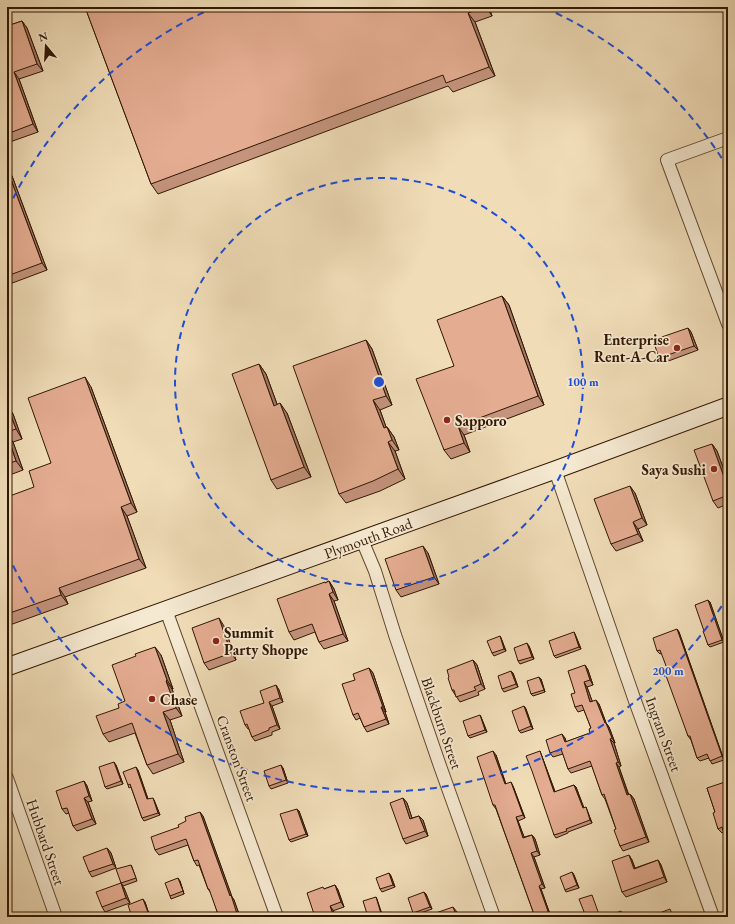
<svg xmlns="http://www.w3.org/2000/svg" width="735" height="924" viewBox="0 0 735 924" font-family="'EB Garamond',serif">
	<rect width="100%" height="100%" fill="#f0ddb8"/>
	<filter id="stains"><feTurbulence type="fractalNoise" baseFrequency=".005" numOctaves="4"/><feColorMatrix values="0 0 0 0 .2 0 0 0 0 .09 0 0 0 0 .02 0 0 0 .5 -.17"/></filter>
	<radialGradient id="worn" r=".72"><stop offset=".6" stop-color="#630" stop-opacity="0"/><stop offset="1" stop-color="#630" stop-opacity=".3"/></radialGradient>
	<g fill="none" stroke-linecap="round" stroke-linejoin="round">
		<defs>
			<g id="minor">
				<path d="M728,138L667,160L728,324"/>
				<path d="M555,470L635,701L713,917"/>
				<path d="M362,540L375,571L395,635L440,766L494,917"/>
				<path d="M166,610L277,917"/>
				<path d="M7,778L56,917"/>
			</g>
			<path id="secondary" d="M7,667L555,470L728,406"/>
		</defs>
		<use href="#minor" stroke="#61482f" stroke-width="14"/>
		<use href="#secondary" stroke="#311601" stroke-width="19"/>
		<use href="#minor" stroke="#f5e9d1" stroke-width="12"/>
		<use href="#secondary" stroke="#f5e9d1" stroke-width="17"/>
	</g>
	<g fill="#c4947d" stroke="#311601">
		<path d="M85,7H489L492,16L475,22L495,76L453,92L448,86L158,194L151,184Z"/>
		<path d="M22,21L27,28L43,71L19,79L38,132L7,143V26Z"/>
		<path d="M7,169L12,176L47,270L7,285Z"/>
		<path d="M502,296L509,305L544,405L464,435L470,452L451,459L444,450L454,366Z"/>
		<path d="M688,328L691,332L698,350L663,363L659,358Z"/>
		<path d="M366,340L372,349L392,405L380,410L386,427H387L394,437L399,450L395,451L405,479L380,491L346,503L339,494Z"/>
		<path d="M259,364L266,374L277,404L287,413L311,477L277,489L271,480Z"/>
		<path d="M91,387L137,512L127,516L146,568L65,597L68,604L7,626V572L9,573L51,463Z"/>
		<path d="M7,405L13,414L22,439L13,442L23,470L7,476Z"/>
		<path d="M712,444L717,451L728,481V504L718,508L713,501Z"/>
		<path d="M635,493L647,525L638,529L643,541L616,551L611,544Z"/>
		<path d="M428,553L439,584L401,597L396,590Z"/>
		<path d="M329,581L334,589L338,600L334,601L348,641L324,649L319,642L315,632L294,640L289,632L325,583Z"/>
		<path d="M708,600L710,602L724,642L710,647L708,645L704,631Z"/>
		<path d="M224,626L236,660L209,670L204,663Z"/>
		<path d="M677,629L679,632L724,760L712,764L709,758L700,761L697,758L691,740L688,736L668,671L662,653L660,654L657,651Z"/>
		<path d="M575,634L581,649L556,658L554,656Z"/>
		<path d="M500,636L501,638L506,651L494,656L492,653Z"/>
		<path d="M529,646L534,659L520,664L518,661Z"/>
		<path d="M161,655L173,689H172L182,716L170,720L184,762L153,774L147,765L135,733L109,742L103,734L119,708L125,701Z"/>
		<path d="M473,660L477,665L485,689L478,692L479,695L460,702L452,690Z"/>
		<path d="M585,665L588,670L593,685L587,687L592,701L599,704L606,723L609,727L615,743H614L621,766L619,767L629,795L630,794L634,799L649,842L623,851L620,846L616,829L605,799L602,795L592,766L571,773L568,769L563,754L553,757L550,753L565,738L566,742L590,733L591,728L584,710L578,712L575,707V693Z"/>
		<path d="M369,668L373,673L386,712H385L389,724L367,732L364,727L360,718L356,720L353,715L355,680Z"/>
		<path d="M511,671L513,673L518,687L504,692L502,689Z"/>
		<path d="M539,677L541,679L545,692L533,696L531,694Z"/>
		<path d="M276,685L279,690L283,702L272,706L280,729L272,732V735L255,741L252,737L249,729H248L245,725L264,703Z"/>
		<path d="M524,706L526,709L533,729L521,733L519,731Z"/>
		<path d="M480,715L481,717L487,732L470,738L468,736Z"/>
		<path d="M541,754L555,792L574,785L576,787L584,808L587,810L592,823L568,832V833L556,838L554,835Z"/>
		<path d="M496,755L506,784L513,786L525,818L518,821L524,837L532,835L535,839L540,855L534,857L545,888L541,889L551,917H535L496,809L493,805Z"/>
		<path d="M116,765L123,784L107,789L105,787Z"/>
		<path d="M283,768L288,783L271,789L269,786Z"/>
		<path d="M138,770L148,799L154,800L160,815L144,821L142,818L131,787L129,788L128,785Z"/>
		<path d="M84,781L87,786L92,801L88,802L96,824L77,831L73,826L69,813L66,814L62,809Z"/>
		<path d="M707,788L724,832L722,833L718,829L715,812Z"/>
		<path d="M403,798L407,803L412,818L419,816L423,820L428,836L406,844L403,839Z"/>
		<path d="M299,811L308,836L291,842L289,840Z"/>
		<path d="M203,816L232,897L234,900L240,917H219L211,893L208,889L199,865L197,866L194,861L188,845L159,855L155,850L179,827Z"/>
		<path d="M107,848L111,853L116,868L92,877L89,872Z"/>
		<path d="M629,855L632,860L635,868L658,860L661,865L667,882L626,897L622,892Z"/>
		<path d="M131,865L132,867L137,881L123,886L121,883Z"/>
		<path d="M572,872L574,875L579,888L566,892L565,890Z"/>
		<path d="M389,873L391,876L395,887L382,892L380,889Z"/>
		<path d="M180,881L184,894L171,899L170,896Z"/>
		<path d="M335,885L338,890L344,907L315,917L324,889Z"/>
		<path d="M124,888L130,903L105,912L102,907Z"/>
		<path d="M424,892L426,894L432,909L415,915L413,913Z"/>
		<path d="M145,902L150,917H132Z"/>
	</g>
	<g fill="#a07866" stroke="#311601">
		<path d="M486,7H489L492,16Z"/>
		<path d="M468,13L475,22L495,76L489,67Z"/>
		<path d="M22,21L27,28L43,71L37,64Z"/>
		<path d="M14,72L19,79L38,132L33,124Z"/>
		<path d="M7,169L12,176L47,270L42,263Z"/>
		<path d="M502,296L509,305L544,405L538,396Z"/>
		<path d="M688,328L691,332L698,350L694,346Z"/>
		<path d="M366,340L372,349L392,405L386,396Z"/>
		<path d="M259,364L266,374L281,415L274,406Z"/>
		<path d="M85,377L91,387L137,512L131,503Z"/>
		<path d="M373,400L380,410L390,438L384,428Z"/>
		<path d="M280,403L287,413L311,477L304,467Z"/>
		<path d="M7,405L13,414L22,439L16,429Z"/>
		<path d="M458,426L464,435L470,452L464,443Z"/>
		<path d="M387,427L394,437L399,450L392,440Z"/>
		<path d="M7,434L13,442L23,470L16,461Z"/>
		<path d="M388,442L395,451L405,479L398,469Z"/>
		<path d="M712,444L717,451L728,481V488Z"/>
		<path d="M630,486L635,493L647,525L642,518Z"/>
		<path d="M121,507L127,516L146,568L139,559Z"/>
		<path d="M633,522L638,529L643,541L638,534Z"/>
		<path d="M423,546L428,553L439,584L434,577Z"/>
		<path d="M329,581L334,589L338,600L333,592Z"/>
		<path d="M59,588L65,597L68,604L61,595Z"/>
		<path d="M329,594L334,601L348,641L343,634Z"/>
		<path d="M708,600L710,602L724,642L722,640Z"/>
		<path d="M219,618L224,626L236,660L231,653Z"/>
		<path d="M677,629L679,632L724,760L722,756Z"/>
		<path d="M574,632L575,634L581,649L579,647Z"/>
		<path d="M500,636L501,638L506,651L504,649Z"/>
		<path d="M527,643L529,646L534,659L532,657Z"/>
		<path d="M155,647L161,655L173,689L167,680Z"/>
		<path d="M473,660L477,665L485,689L481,684Z"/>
		<path d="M585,665L588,670L593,685L590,680Z"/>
		<path d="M369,668L373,673L386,712L383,707Z"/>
		<path d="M511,671L513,673L518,687L516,684Z"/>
		<path d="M539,677L541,679L545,692L544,690Z"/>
		<path d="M166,681L172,689L182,716L176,708Z"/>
		<path d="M584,682L587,687L594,706L590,702Z"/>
		<path d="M276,685L279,690L283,702L280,698Z"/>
		<path d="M596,700L599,704L608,728L605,723Z"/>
		<path d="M269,702L272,706L280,729L277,725Z"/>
		<path d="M524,706L526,709L533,729L531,726Z"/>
		<path d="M381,707L385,712L389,724L386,719Z"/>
		<path d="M163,712L170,720L184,762L178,754Z"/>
		<path d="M480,715L481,717L487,732L485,730Z"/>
		<path d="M606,723L609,727L615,743L612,738Z"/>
		<path d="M562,734L565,738L568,747L565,742Z"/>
		<path d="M610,739L614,743L621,766L618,762Z"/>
		<path d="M493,751L496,755L507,788L505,784Z"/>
		<path d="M540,751L541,754L556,794L554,792Z"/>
		<path d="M114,762L116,765L123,784L121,781Z"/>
		<path d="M616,763L619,767L630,800L627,795Z"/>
		<path d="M281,765L283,768L288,783L286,780Z"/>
		<path d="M136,767L138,770L149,802L147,799Z"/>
		<path d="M84,781L87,786L92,801L89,796Z"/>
		<path d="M511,782L513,786L525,818L523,815Z"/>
		<path d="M574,785L576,787L585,811L583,808Z"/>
		<path d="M630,794L634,799L649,842L646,837Z"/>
		<path d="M84,798L88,802L96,824L92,819Z"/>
		<path d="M153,798L154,800L160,815L158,813Z"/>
		<path d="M403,798L407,803L414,824L410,819Z"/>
		<path d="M586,807L587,810L592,823L590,820Z"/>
		<path d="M297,809L299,811L308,836L306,834Z"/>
		<path d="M200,812L203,816L232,897L234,900L240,917H238L230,896Z"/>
		<path d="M419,816L423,820L428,836L425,831Z"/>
		<path d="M516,817L518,821L526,842L523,838Z"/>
		<path d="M532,835L535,839L540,855L537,851Z"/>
		<path d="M107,848L111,853L116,868L113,864Z"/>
		<path d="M531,853L534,857L545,888L542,884Z"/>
		<path d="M629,855L632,860L637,874L634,869Z"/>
		<path d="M658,860L661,865L667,882L664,877Z"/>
		<path d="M572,872L574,875L579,888L577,885Z"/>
		<path d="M389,873L391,876L395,887L393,885Z"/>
		<path d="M178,878L180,881L184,894L183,891Z"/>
		<path d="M121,883L124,888L130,903L126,898Z"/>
		<path d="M335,885L338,890L344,907L341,902Z"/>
		<path d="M539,886L541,889L551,917H550Z"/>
		<path d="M424,892L426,894L432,909L430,907Z"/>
		<path d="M376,897L377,899L383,917H382Z"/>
		<path d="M143,899L145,902L150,917L149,915Z"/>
		<path d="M330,906L333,910L335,917H334Z"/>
		<path d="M7,907L11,917H8L7,914Z"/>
		<path d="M453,907L457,912L459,917H457Z"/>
	</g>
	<g fill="#e4ac91" stroke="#311601">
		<path d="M85,7H485L468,13L489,67L446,83L443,75L151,184Z"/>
		<path d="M22,21L37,64L14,72L33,124L7,134V26Z"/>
		<path d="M7,169L42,263L7,276Z"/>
		<path d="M502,296L538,396L458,426L464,443L444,450L416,379L454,366L437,320Z"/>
		<path d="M688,328L694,346L659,358L653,340Z"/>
		<path d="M366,340L386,396L373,400L384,428L387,427L392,440L388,442L398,469L373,481L339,494L293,366Z"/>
		<path d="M259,364L274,406L280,403L304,467L271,480L232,374Z"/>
		<path d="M85,377L131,503L121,507L139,559L59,588L61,595L7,614V572L9,573L7,567V497L34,487L29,471L51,463L28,398Z"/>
		<path d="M7,406L16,429L7,432Z"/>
		<path d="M7,435L16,461L7,464Z"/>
		<path d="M712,444L728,488V495L713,501L694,450Z"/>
		<path d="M630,486L642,518L633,522L638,534L611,544L594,499Z"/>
		<path d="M423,546L434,577L396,590L385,559Z"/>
		<path d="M329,581L333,592L329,594L343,634L319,642L312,624L289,632L277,599L325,582V583Z"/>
		<path d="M708,600L722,640L708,645L703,631H704L695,605Z"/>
		<path d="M219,618L231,653L204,663L192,628Z"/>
		<path d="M677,629L722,756L710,761L707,754L697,758L690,736H688L665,673L668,671L660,650L657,651L653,638Z"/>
		<path d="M574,632L579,647L554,656L549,641Z"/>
		<path d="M500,636L504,649L492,653L487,641Z"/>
		<path d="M527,643L532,657L518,661L514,648Z"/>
		<path d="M155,647L167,680L166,681L176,708L163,712L178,754L147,765L132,723L103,734L96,716L119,708L118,704L125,701L112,665L136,656L135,654Z"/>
		<path d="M473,660L481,684L474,687L476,690L456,697L454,690H452L448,678L449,677L447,670Z"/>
		<path d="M585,665L590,680L584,682L590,702L596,700L605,723H606L612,738L610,739L618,762L616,763L627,795L630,794L646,837L620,846L614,830L616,829L604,794L602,795L590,761L568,769L561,749L550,753L546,740L562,734L565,742L590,733L589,729L591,728L582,705L575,707L571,694L575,693L568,671Z"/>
		<path d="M369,668L383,707H381L386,719L364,727L358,713L353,715L342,684L355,680L353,674Z"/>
		<path d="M511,671L516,684L502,689L498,676Z"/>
		<path d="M539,677L544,690L531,694L527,681Z"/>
		<path d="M276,685L280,698L269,702L277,725L269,728V730L252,737L247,724L245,725L240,711L264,703L260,691Z"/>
		<path d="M728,685V694L725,686Z"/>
		<path d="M524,706L531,726L519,731L512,711Z"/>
		<path d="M480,715L485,730L468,736L463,721Z"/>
		<path d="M493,751L505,784L511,782L523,815L516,817L523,838L532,835L537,851L531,853L542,884L539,886L550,917H535L503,828L495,805H493L477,757Z"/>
		<path d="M540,751L554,792L574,785L583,808L586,807L590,820L566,829L567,831L554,835L532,771L526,756Z"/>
		<path d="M114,762L121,781L105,787L99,767Z"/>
		<path d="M281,765L286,780L269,786L264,771Z"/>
		<path d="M136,767L147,799L153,798L158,813L142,818L130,784L128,785L123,772Z"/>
		<path d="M84,781L89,796L84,798L92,819L73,826L67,808L62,809L56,791Z"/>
		<path d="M728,781V845L722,827L718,829L713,813L715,812L707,788Z"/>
		<path d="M403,798L410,819L419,816L425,831L403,839L390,803Z"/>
		<path d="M297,809L306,834L289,840L280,814Z"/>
		<path d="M200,812L230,896L231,895L238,917H219L209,889H208L198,860L194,861L186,839L155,850L151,837L179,827L178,825L186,821L185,817Z"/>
		<path d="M107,848L113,864L89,872L83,857Z"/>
		<path d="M629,855L634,869L658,860L664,877L622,892L612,861Z"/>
		<path d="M131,865L136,878L121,883L116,869Z"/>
		<path d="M572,872L577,885L565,890L560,877Z"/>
		<path d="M389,873L393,885L380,889L376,878Z"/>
		<path d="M178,878L183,891L170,896L165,883Z"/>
		<path d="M121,883L126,898L102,907L96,892Z"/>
		<path d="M335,885L341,902L330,906L334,917H315L307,893L323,887L324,889Z"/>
		<path d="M424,892L430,907L413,913L408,898Z"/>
		<path d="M592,895L600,917H586L579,899Z"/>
		<path d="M376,897L382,917H368L363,901Z"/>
		<path d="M143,899L149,915L142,917H132L128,905Z"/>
		<path d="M453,907L457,917H431L430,915Z"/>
		<path d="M670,909L673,916L677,915V917H649Z"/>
		<path d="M621,911L623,917H605Z"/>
	</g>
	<g fill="none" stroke="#1d4ed8" stroke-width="2" stroke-dasharray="7 5">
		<circle cx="379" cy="382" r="204"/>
		<path d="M728 596A409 409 0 0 1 8 555M8 209A409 409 0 0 1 213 8M545 8A409 409 0 0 1 728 168"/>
	</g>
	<g fill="#8f2418" stroke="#f5e9d1" stroke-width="1.5">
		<circle cx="677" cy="348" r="4"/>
		<circle cx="447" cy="420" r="4"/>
		<circle cx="714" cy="469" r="4"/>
		<circle cx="216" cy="641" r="4"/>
		<circle cx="152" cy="699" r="4"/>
	</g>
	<g text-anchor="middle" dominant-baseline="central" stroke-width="3.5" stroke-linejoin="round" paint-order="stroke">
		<g font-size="15" font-weight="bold" fill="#311601" stroke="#f5e9d1" text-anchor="start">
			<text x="669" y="339" text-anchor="end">Enterprise<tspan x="669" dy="17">Rent-A-Car</tspan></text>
			<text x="455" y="420">Sapporo</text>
			<text x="706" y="469" text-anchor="end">Saya Sushi</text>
			<text x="224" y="632">Summit<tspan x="224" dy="17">Party Shoppe</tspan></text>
			<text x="160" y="699">Chase</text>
		</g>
		<g font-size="15" fill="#311601" stroke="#f5e9d1">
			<text transform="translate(368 538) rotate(-20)">Plymouth Road</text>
			<text transform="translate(442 723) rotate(71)">Blackburn Street</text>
			<text transform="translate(664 734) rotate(70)">Ingram Street</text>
			<text transform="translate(237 758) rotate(70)">Cranston Street</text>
			<text transform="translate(46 842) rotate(71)">Hubbard Street</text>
		</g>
	</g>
	<circle cx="379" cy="382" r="6" fill="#1d4ed8" stroke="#f5e9d1" stroke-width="2"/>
	<g font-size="12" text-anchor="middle" font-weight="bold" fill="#1d4ed8" stroke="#f5e9d1" stroke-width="3.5" stroke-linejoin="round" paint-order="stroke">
		<text x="583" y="386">100 m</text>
		<text x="668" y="675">200 m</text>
	</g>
	<rect width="735" height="924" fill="none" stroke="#f0ddb8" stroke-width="24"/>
	<rect x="8" y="8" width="719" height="908" fill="none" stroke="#311601" stroke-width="2"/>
	<rect x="12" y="12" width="711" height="900" fill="none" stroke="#311601"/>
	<g transform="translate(46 46) rotate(342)" stroke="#f5e9d1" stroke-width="3" paint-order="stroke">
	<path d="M0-3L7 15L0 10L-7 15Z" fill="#311601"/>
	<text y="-6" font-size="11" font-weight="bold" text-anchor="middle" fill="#311601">N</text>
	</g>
	<rect width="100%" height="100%" filter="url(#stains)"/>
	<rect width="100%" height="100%" fill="url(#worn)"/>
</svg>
